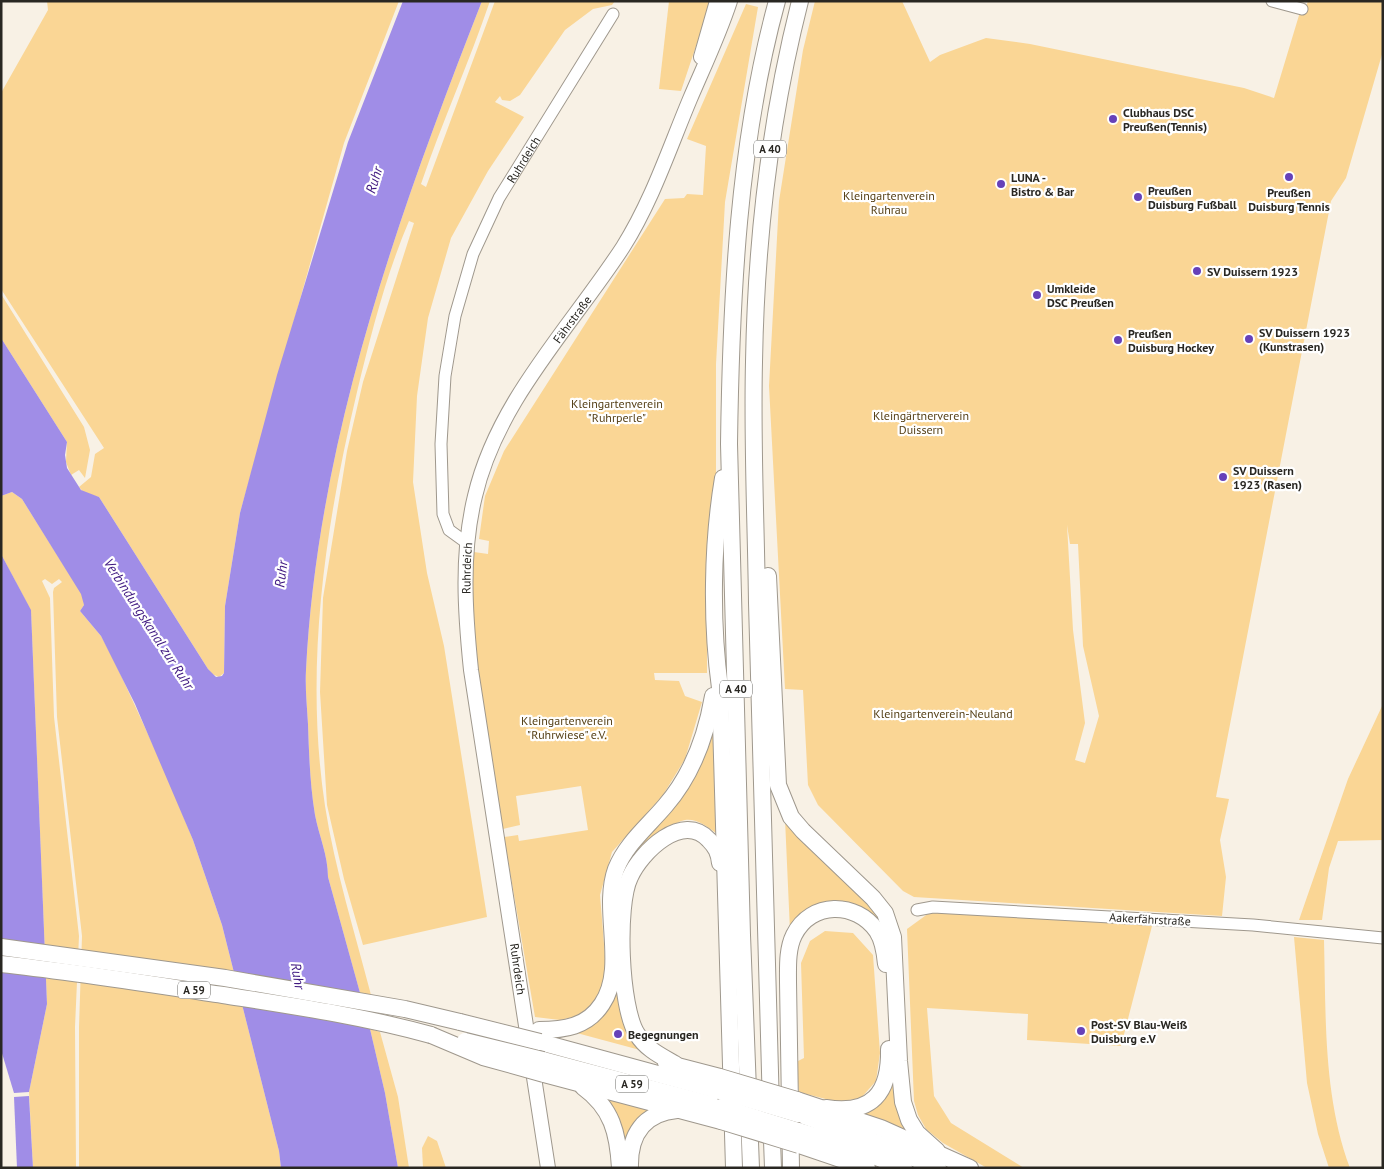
<svg xmlns="http://www.w3.org/2000/svg" width="1384" height="1169" viewBox="0 0 1384 1169" font-family="'PT Sans',sans-serif">
	<rect width="100%" height="100%" fill="#f8f1e5"/>
	<g fill="#fad695" fill-rule="evenodd">
		<path d="M47,1H399L344,143L240,513L225,606L224,673L219,677L212,674L208,669L99,497L84,493L79,487L91,477L95,454L104,448L1,289V93L48,10Z"/>
		<path d="M482,1H490C469,63 442,122 421,184L426,187L495,1H615L612,5L593,9L565,30L520,95L510,101L502,100L500,96L495,102L524,117L488,171L451,238L428,318L417,396L413,482L427,573L444,646L487,917L363,945L344,879L327,805L320,692L323,598L347,451L363,382L414,223L409,221C386,275 371,334 357,392C325,527 304,667 325,806C335,870 355,933 371,995L360,993L328,877C328,855 319,836 315,815C310,785 309,754 308,724C307,706 305,688 306,670C318,438 398,216 482,1Z"/>
		<path d="M669,1H711L681,91L659,89Z"/>
		<path d="M815,1H902L930,62L940,55L986,38L1030,44L1244,88L1274,98L1300,12L1306,7L1308,1H1383V51L1346,178L1331,201L1216,797L1229,799L1220,840L1226,877L1222,916L914,897L903,891L818,805L808,785L803,690L785,689L769,386L779,201L803,50ZM1067,525L1070,544H1078L1083,646L1099,716L1085,763L1075,760L1085,723L1073,630Z"/>
		<path d="M746,4L758,7L725,202L716,364V490L707,586V673H654L655,680L679,681L685,696L702,702L685,759L663,795L612,852L600,895L606,969L599,996L581,1015L560,1020L535,1017L504,837L518,835L519,841L588,830L581,786L516,796L520,825L503,829C488,738 465,645 474,552L488,554L489,541L479,539L485,496L504,451L665,199L684,198L687,194L703,195L706,146L687,139Z"/>
		<path d="M1,294L84,427L90,450L85,478L79,470L71,475L66,462L67,442L1,338Z"/>
		<path d="M12,492L22,499L83,596L84,605L80,611L101,636L113,658L165,771L193,840L222,925L279,1151L281,1168H79V1027L82,936L57,717L53,592L54,588L62,582L59,579L52,584L45,579L42,581L50,598L54,717L79,936L75,1027L76,1168H33L29,1092L47,1004L31,611L1,554V496Z"/>
		<path d="M1383,704V840L1338,841L1329,868L1322,920H1299L1348,779Z"/>
		<path d="M713,723L716,833C708,827 696,818 685,820C661,825 633,865 617,883L624,863Z"/>
		<path d="M785,819L868,901L882,924L845,902L790,931Z"/>
		<path d="M962,912L1152,926L1121,1046L1027,1040L1028,1014L927,1008L934,1096L951,1123L1024,1168H987L943,1143L926,1129L918,1115L914,1101L907,929L929,913Z"/>
		<path d="M825,931L853,933L873,955L880,1053L876,1081L861,1098L837,1102L799,1092L796,1062L804,1058L801,963L810,941Z"/>
		<path d="M1294,937L1324,940C1326,1016 1323,1096 1350,1168H1329L1318,1134L1307,1083Z"/>
		<path d="M615,984L640,1050L573,1032Z"/>
		<path d="M370,1029L380,1032L398,1097L409,1168H398L385,1093Z"/>
		<path d="M891,1076L911,1136L857,1114Z"/>
		<path d="M602,1095L656,1109L627,1147Z"/>
		<path d="M428,1136L437,1141L446,1168H423L422,1148Z"/>
	</g>
	<g fill="#a08de7">
		<path d="M403,1H482C398,216 318,438 306,670C305,688 307,706 308,724C309,754 310,785 315,815C319,836 328,855 328,877L370,1029L385,1093L398,1168H281L279,1151L222,925L193,840L135,704L101,636L80,611L84,605L81,594L22,499L12,492L1,496V338L67,442L65,455L67,468L81,490L99,497L208,669L216,677L222,676L224,673L225,606L240,513L277,375L348,142Z"/>
		<path d="M1,554L31,610L47,1004L29,1092L14,1093L1,1050Z"/>
		<path d="M29,1096L33,1168H17L14,1097Z"/>
	</g>
	<g fill="none" stroke-linecap="round" stroke-linejoin="round">
		<defs>
			<g id="minor">
				<path d="M1272,1L1302,9"/>
				<path id="s1" d="M467,543L449,530L443,514L441,444L445,376L455,316L473,254L499,198L613,14"/>
				<path d="M917,910L933,907L1253,925L1383,938"/>
			</g>
			<g id="major">
				<path d="M701,57L717,1"/>
				<path id="s2" d="M548,1168L471,670C465,612 461,553 475,496C497,401 571,327 623,247C652,201 669,149 690,99C704,66 719,35 730,1"/>
			</g>
			<g id="highway">
				<path d="M723,478C712,544 711,622 720,688L734,1168"/>
				<path d="M768,576L778,785L791,817L803,831L873,898L885,913L893,937L899,1061L903,1102L909,1120L917,1133L937,1151"/>
				<path d="M1,947L225,978L405,1009L460,1022"/>
				<path d="M1,964C75,972 149,984 223,995C293,1006 362,1016 431,1035"/>
				<path d="M539,1030C564,1030 587,1027 602,1004C627,967 601,910 616,869C626,844 647,827 665,806C692,775 706,737 713,696"/>
				<path d="M540,1042L720,1091"/>
				<path d="M543,1060L721,1107"/>
				<path d="M666,1063L720,1077"/>
				<path d="M675,1064C661,1056 646,1049 637,1034C620,1008 616,905 630,877C641,852 683,811 709,840C716,847 719,853 720,863"/>
				<path d="M544,1074L721,1121"/>
				<path d="M583,1087C612,1108 618,1133 620,1168"/>
				<path d="M797,1100L881,1128L970,1168"/>
				<path d="M826,1108C872,1115 890,1093 889,1049"/>
				<path d="M798,1114L850,1132L938,1168"/>
				<path d="M798,1131L846,1145L904,1168"/>
				<path d="M799,1145L867,1168"/>
				<path d="M630,1168C629,1135 643,1113 677,1110"/>
				<path d="M751,1168L742,935L729,444C731,298 738,143 777,1"/>
				<path d="M773,1168C766,980 761,792 757,603C756,523 752,443 754,362C756,240 770,119 800,1"/>
				<path d="M791,1168L788,982C788,967 787,949 794,935C811,901 856,901 877,931C883,940 885,953 886,964"/>
			</g>
		</defs>
		<use href="#minor" stroke="#9f988d" stroke-width="13"/>
		<use href="#major" stroke="#9f988d" stroke-width="16"/>
		<use href="#highway" stroke="#9f988d" stroke-width="18"/>
		<use href="#minor" stroke="#fff" stroke-width="11"/>
		<use href="#major" stroke="#fff" stroke-width="14"/>
		<use href="#highway" stroke="#fff" stroke-width="16"/>
		<defs>
			<g id="highway-bridge">
				<path d="M460,1022L540,1042"/>
				<path d="M431,1035L483,1057L544,1074"/>
				<path d="M465,1041L543,1060"/>
				<path d="M720,1077L797,1100"/>
				<path d="M720,1091L798,1114"/>
				<path d="M721,1107L798,1131"/>
				<path d="M721,1121L799,1145"/>
			</g>
		</defs>
		<use href="#highway-bridge" stroke="#9f988d" stroke-width="18" stroke-linecap="butt"/>
		<use href="#highway-bridge" stroke="#fff" stroke-width="16"/>
	</g>
	<g fill="#6641b9" stroke="#fff" stroke-width="2">
		<circle cx="1113" cy="119" r="5"/>
		<circle cx="1289" cy="177" r="5"/>
		<circle cx="1001" cy="184" r="5"/>
		<circle cx="1138" cy="197" r="5"/>
		<circle cx="1197" cy="271" r="5"/>
		<circle cx="1037" cy="295" r="5"/>
		<circle cx="1249" cy="339" r="5"/>
		<circle cx="1118" cy="340" r="5"/>
		<circle cx="1223" cy="477" r="5"/>
		<circle cx="1081" cy="1031" r="5"/>
		<circle cx="618" cy="1034" r="5"/>
	</g>
	<g text-anchor="middle" dominant-baseline="central" stroke-width="4.5" stroke-linejoin="round" paint-order="stroke">
		<g fill="#fff" stroke="#696864" stroke-width="1">
			<rect x="754" y="140.5" width="32" height="17" rx="4"/>
			<rect x="720" y="680.5" width="32" height="17" rx="4"/>
			<rect x="178" y="981.5" width="32" height="17" rx="4"/>
			<rect x="616" y="1075.5" width="32" height="17" rx="4"/>
		</g>
		<g font-size="11" font-weight="bold" fill="#292722">
			<text x="770" y="149">A 40</text>
			<text x="736" y="689">A 40</text>
			<text x="194" y="990">A 59</text>
			<text x="632" y="1084">A 59</text>
		</g>
		<g font-size="12" font-weight="bold" fill="#292722" stroke="#fff" text-anchor="start">
			<text x="1123" y="112">Clubhaus DSC<tspan x="1123" dy="14">Preußen(Tennis)</tspan></text>
			<text x="1011" y="177">LUNA -<tspan x="1011" dy="14">Bistro &amp; Bar</tspan></text>
			<text x="1148" y="190">Preußen<tspan x="1148" dy="14">Duisburg Fußball</tspan></text>
			<text x="1289" y="192" text-anchor="middle">Preußen<tspan x="1289" dy="14">Duisburg Tennis</tspan></text>
			<text x="1207" y="271">SV Duissern 1923</text>
			<text x="1047" y="288">Umkleide<tspan x="1047" dy="14">DSC Preußen</tspan></text>
			<text x="1259" y="332">SV Duissern 1923<tspan x="1259" dy="14">(Kunstrasen)</tspan></text>
			<text x="1128" y="333">Preußen<tspan x="1128" dy="14">Duisburg Hockey</tspan></text>
			<text x="1233" y="470">SV Duissern<tspan x="1233" dy="14">1923 (Rasen)</tspan></text>
			<text x="1091" y="1024">Post-SV Blau-Weiß<tspan x="1091" dy="14">Duisburg e.V</tspan></text>
			<text x="628" y="1034">Begegnungen</text>
		</g>
		<g font-size="12" fill="#292722" stroke="#fff">
			<text stroke="none"><textPath href="#s1" startOffset="410">Ruhrdeich</textPath></text>
			<text stroke="none"><textPath href="#s2" startOffset="882">Fährstraße</textPath></text>
			<text stroke="none"><textPath href="#s2" startOffset="606">Ruhrdeich</textPath></text>
			<text transform="translate(1150 919) rotate(3)">Aakerfährstraße</text>
			<text transform="translate(518 969) rotate(82)">Ruhrdeich</text>
		</g>
		<g font-size="12" fill="#564118" stroke="#fff">
			<text x="889" y="195">Kleingartenverein<tspan x="889" dy="14">Ruhrau</tspan></text>
			<text x="617" y="403">Kleingartenverein<tspan x="617" dy="14">"Ruhrperle"</tspan></text>
			<text x="921" y="415">Kleingärtnerverein<tspan x="921" dy="14">Duissern</tspan></text>
			<text x="943" y="713">Kleingartenverein-Neuland</text>
			<text x="567" y="720">Kleingartenverein<tspan x="567" dy="14">"Ruhrwiese" e.V.</tspan></text>
		</g>
		<g font-size="14" font-style="italic" fill="#3f1880" stroke="#fff">
			<text transform="translate(374 180) rotate(-73)">Ruhr</text>
			<text transform="translate(281 574) rotate(-83)">Ruhr</text>
			<text transform="translate(149 624) rotate(57)">Verbindungskanal zur Ruhr</text>
			<text transform="translate(298 976) rotate(80)">Ruhr</text>
		</g>
	</g>
	<rect width="1384" height="1169" fill="none" stroke="#292722" stroke-width="5"/>
</svg>
